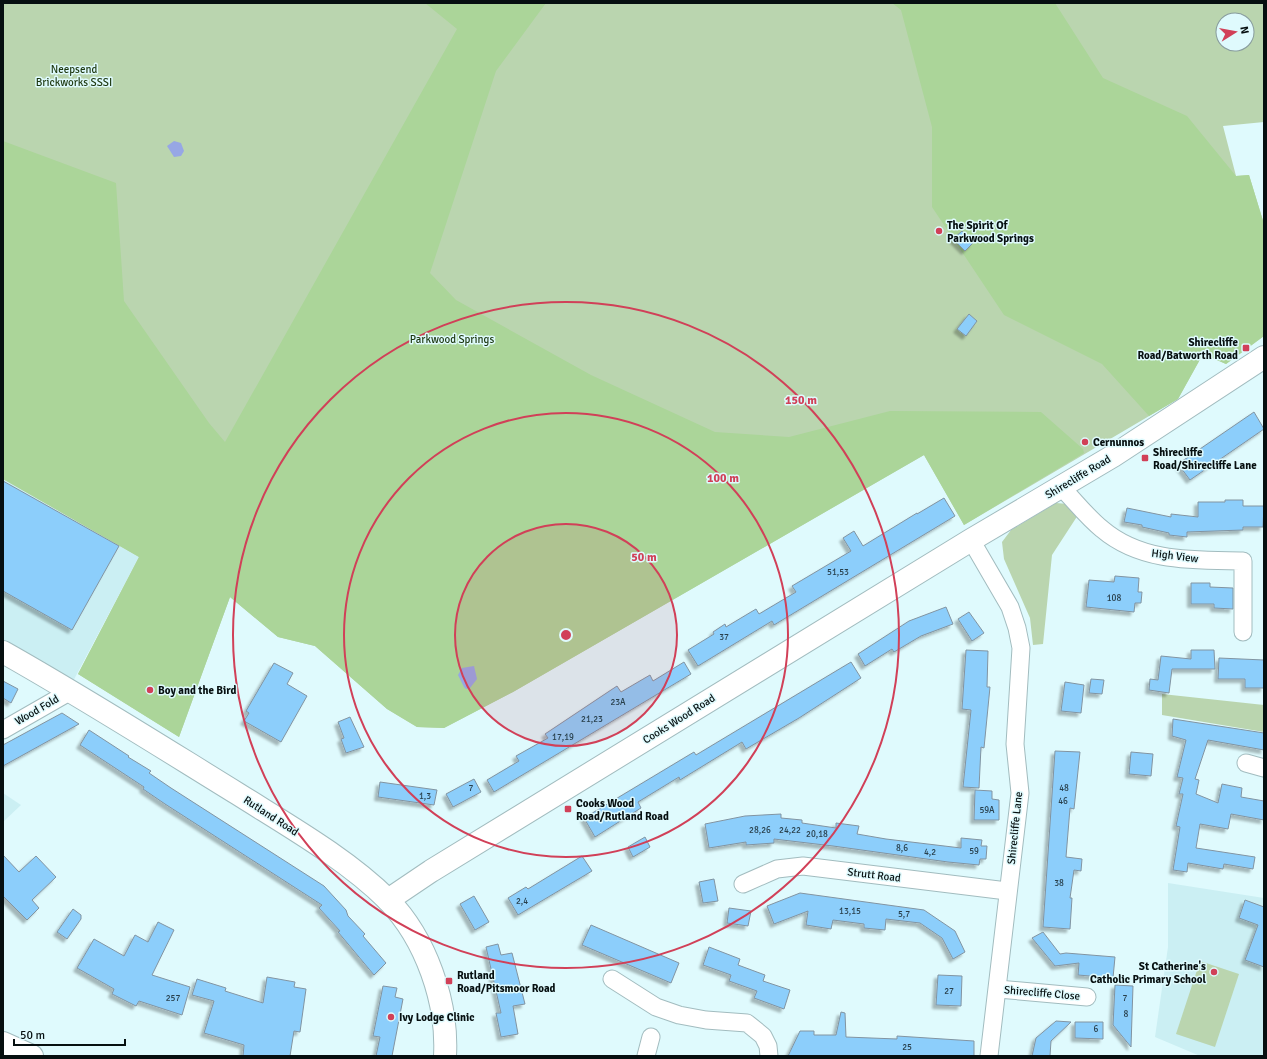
<svg xmlns="http://www.w3.org/2000/svg" width="1267" height="1059" viewBox="0 0 1267 1059" font-family="Signika,sans-serif">
	<defs>
		<filter id="shadow"><feDropShadow dx="-3.5" dy="3.5" stdDeviation="1" flood-color="#0004"/></filter>
	</defs>
	<rect width="100%" height="100%" fill="#dffafd"/>
	<g fill="#cbeff3">
		<path d="M3,479L139,557L71,685L3,646Z"/>
		<path d="M3,793L21,805L3,822Z"/>
		<path d="M1168,883L1264,898V1056H1200L1155,1037L1168,947Z"/>
	</g>
	<g fill="#bad5af" fill-rule="evenodd">
		<path d="M3,3H1264V122L1223,126L1236,176L1249,175L1264,224V336L1226,364L1203,354L1178,399L964,525L924,455L513,692L444,728L417,727L387,709L315,646L278,637L230,597L179,737L78,674L139,557L3,479ZM1223,20H1247V44H1223Z"/>
		<path d="M1056,503L1068,504L1078,515L1052,555L1043,644L1033,645L1030,618L1004,559L1002,542L1011,530Z"/>
		<path d="M1162,694L1264,705V732L1162,715Z"/>
		<path d="M1200,961L1239,974L1215,1047L1176,1034Z"/>
	</g>
	<g fill="#abd599">
		<path d="M425,3H546L496,71L430,273L456,300L591,375L715,432L789,437L890,411L1041,412L1083,449L1084,453L964,525L924,455L513,692L444,728L417,727L387,709L315,646L278,637L230,597L179,737L78,674L139,557L3,479V141L116,183L124,301L209,423L225,442L457,29Z"/>
		<path d="M892,3H1055L1103,78L1187,116L1236,176L1249,175L1264,224V336L1226,364L1203,354L1178,399L1149,416L1102,364L1004,315L932,207V127L901,10Z"/>
	</g>
	<g fill="#97a7e5">
		<path d="M174,141L181,143L184,151L181,156L174,157L167,146Z"/>
		<path d="M474,666L477,679L470,688L466,689L464,687L458,675L462,668Z"/>
	</g>
	<g fill="#8ccefb" stroke="#8294a1" filter="url(#shadow)">
		<path d="M962,231L973,243L965,251L953,239Z"/>
		<path d="M969,314L977,321L966,336L957,329Z"/>
		<path d="M1254,412L1264,429L1190,480L1178,464Z"/>
		<path d="M3,481L119,546L72,630L3,591Z"/>
		<path d="M944,498L955,516L774,625L772,621L698,666L688,650L714,634L713,632L725,624L726,627L756,609L759,614L796,592L792,586L851,551L843,538L854,531L863,546L917,513V514Z"/>
		<path d="M1225,500H1243V506H1264L1263,527H1243V530L1187,532V537L1169,535V533L1142,527V525L1124,522L1127,508L1171,517V514L1198,517V502H1225Z"/>
		<path d="M1115,576L1139,578L1138,592H1142L1141,603H1135L1134,612L1086,607L1089,580L1114,582Z"/>
		<path d="M1191,583H1210V587L1233,588V609L1214,608V604H1191Z"/>
		<path d="M946,607L953,624L921,636L894,652L892,649L865,666L858,654L909,621Z"/>
		<path d="M969,612L984,633L972,641L958,619Z"/>
		<path d="M966,650L988,651L987,687H990L984,748L981,747L979,788L963,787L971,710L962,709Z"/>
		<path d="M1191,650H1214L1215,669H1172L1169,693L1149,690L1150,679L1158,680L1161,656L1191,659Z"/>
		<path d="M1219,658L1264,660V688H1245V679H1218Z"/>
		<path d="M684,662L691,674L494,792L487,780L519,761L516,756L548,738L545,734L617,686L621,692L650,675L653,681Z"/>
		<path d="M851,662L861,678L799,718L746,749L742,742L680,780L679,777L638,802L641,808L595,837L584,818L694,752L696,755Z"/>
		<path d="M274,663L293,673L287,684L307,696L281,742L244,721L249,713L246,711Z"/>
		<path d="M1091,679L1104,680L1102,694L1089,693Z"/>
		<path d="M3,681L18,689L11,703L3,698Z"/>
		<path d="M1065,682L1084,685L1081,713L1061,711Z"/>
		<path d="M62,713L79,724L3,766V745Z"/>
		<path d="M350,717L364,747L346,753L341,739L344,738L338,722Z"/>
		<path d="M1173,719L1264,733V750L1208,740L1195,779L1199,780L1196,794L1218,803L1222,784L1242,788L1241,797L1264,801V820L1231,814L1228,829L1200,824L1196,848L1255,857L1253,869L1224,864L1223,869L1188,863L1187,872L1173,870L1180,827L1176,826L1183,794H1179L1183,778L1177,777L1186,740L1172,736Z"/>
		<path d="M89,730L129,756L128,757L151,771L149,773L171,788L324,886L346,910L348,916L365,934L363,936L386,963L374,975L338,932L340,931L319,908L322,905L165,804L143,789L144,787L80,745Z"/>
		<path d="M1055,751L1080,752L1074,809L1070,808L1066,857L1082,859L1081,871L1074,870L1070,898H1072L1070,929L1043,927Z"/>
		<path d="M1131,752L1153,754L1151,776L1129,774Z"/>
		<path d="M474,779L481,792L453,807L446,794Z"/>
		<path d="M380,782L437,790L434,805L378,797Z"/>
		<path d="M975,790L992,791V799L999,800V820H974Z"/>
		<path d="M781,814V818L802,820V823L836,828V823L859,826L857,834L886,839L961,848V838L982,840L981,846H987L986,859H980L979,865L948,862L833,846L774,839V843L746,845V842L709,848L705,824L745,816Z"/>
		<path d="M645,837L650,847L633,857L628,847Z"/>
		<path d="M3,855L19,872L36,856L56,877L32,900L39,908L27,920L3,896Z"/>
		<path d="M582,856L592,871L518,915L508,898L526,887L528,889Z"/>
		<path d="M714,879L718,901L703,903L699,882Z"/>
		<path d="M800,893L924,910L955,931L965,952L953,959L942,938L920,923L886,919L885,930L864,928V924L833,920L831,929L806,925L808,911L774,924L767,906Z"/>
		<path d="M474,896L489,922L475,930L460,904Z"/>
		<path d="M1245,900L1264,907V967L1245,960L1258,925L1239,918Z"/>
		<path d="M729,908L751,911L748,926L727,923Z"/>
		<path d="M73,909L81,915V919L67,939L57,932Z"/>
		<path d="M158,922L174,930L152,975L190,987L182,1015L139,1001L136,1006L112,994L114,989L77,968L94,939L124,956L135,935L148,942Z"/>
		<path d="M591,925L679,963L671,983L582,945Z"/>
		<path d="M1043,932L1060,954L1066,953L1115,957L1113,978L1078,975L1079,963L1055,966L1032,938Z"/>
		<path d="M498,944L501,955L512,953L525,1004L513,1006L518,1034L501,1037L496,1013H501L486,947Z"/>
		<path d="M709,947L740,959L738,965L765,975L763,981L790,990L784,1009L754,998L757,991L729,981L731,975L703,965Z"/>
		<path d="M938,975L962,976L961,1006L936,1005Z"/>
		<path d="M267,977L295,982L294,987L306,989L300,1032L294,1031L290,1056H243L244,1045L204,1033L214,1001L192,995L197,979L226,988L225,991L263,1003Z"/>
		<path d="M1115,985L1133,986L1131,1047L1113,1025Z"/>
		<path d="M383,986L397,988L395,997L403,999L392,1056H376L380,1037L373,1036Z"/>
		<path d="M841,1012L845,1013L846,1037L897,1039V1036L974,1041V1056H788L800,1031H814V1035H836Z"/>
		<path d="M1056,1021L1071,1022L1051,1041L1050,1056H1032L1036,1038Z"/>
		<path d="M1075,1022H1103V1039L1075,1038Z"/>
	</g>
	<g fill="none" stroke-linecap="round" stroke-linejoin="round">
		<defs>
			<g id="street">
				<path d="M1061,487C1075,501 1087,517 1102,529C1142,563 1194,560 1243,561V632"/>
				<path d="M971,540L1010,607L1017,628L1021,648L1015,744L1020,793L989,1056"/>
				<path d="M3,730L71,691"/>
				<path d="M1246,763L1264,768"/>
				<path d="M743,884L777,869L803,866L1007,891"/>
				<path d="M612,979L656,1007L679,1015L706,1020L747,1023L763,1036L768,1046L769,1056"/>
				<path d="M998,989L1087,997"/>
				<path d="M646,1056L651,1037"/>
			</g>
			<g id="secondary">
				<path d="M3,652C83,697 160,746 238,794C287,825 347,859 388,900C426,939 448,1002 445,1056"/>
				<path d="M388,900L431,871L971,540L1113,456L1264,357"/>
				<path d="M3,1043L32,1056"/>
			</g>
		</defs>
		<use href="#street" stroke="#a2bcbf" stroke-width="19"/>
		<use href="#secondary" stroke="#a2bcbf" stroke-width="24"/>
		<use href="#street" stroke="#fff" stroke-width="17"/>
		<use href="#secondary" stroke="#fff" stroke-width="22"/>
	</g>
	<circle cx="566" cy="635" r="111" fill="#d14058" fill-opacity=".12"/>
	<g fill="none" stroke="#d14058" stroke-width="2">
		<circle cx="566" cy="635" r="111"/>
		<circle cx="566" cy="635" r="222"/>
		<circle cx="566" cy="635" r="333"/>
	</g>
	<g fill="#d14058" stroke="#dffafd" stroke-width="1.5">
		<circle cx="939" cy="231" r="4"/>
		<rect x="1242" y="344" width="8" height="8" rx="2"/>
		<circle cx="1085" cy="442" r="4"/>
		<rect x="1141" y="454" width="8" height="8" rx="2"/>
		<circle cx="150" cy="690" r="4"/>
		<rect x="564" y="805" width="8" height="8" rx="2"/>
		<circle cx="1214" cy="972" r="4"/>
		<rect x="445" y="977" width="8" height="8" rx="2"/>
		<circle cx="391" cy="1017" r="4"/>
	</g>
	<g text-anchor="middle" dominant-baseline="central" stroke-width="3" stroke-linejoin="round" paint-order="stroke">
		<g font-size="9" fill="#283f4b">
			<text x="838" y="572">51,53</text>
			<text x="1114" y="598">108</text>
			<text x="724" y="637">37</text>
			<text x="618" y="702">23A</text>
			<text x="592" y="719">21,23</text>
			<text x="563" y="737">17,19</text>
			<text x="471" y="788">7</text>
			<text x="1064" y="788">48</text>
			<text x="425" y="796">1,3</text>
			<text x="1063" y="801">46</text>
			<text x="987" y="810">59A</text>
			<text x="760" y="830">28,26</text>
			<text x="790" y="830">24,22</text>
			<text x="817" y="834">20,18</text>
			<text x="902" y="848">8,6</text>
			<text x="974" y="851">59</text>
			<text x="930" y="852">4,2</text>
			<text x="1059" y="883">38</text>
			<text x="522" y="901">2,4</text>
			<text x="850" y="911">13,15</text>
			<text x="904" y="914">5,7</text>
			<text x="949" y="991">27</text>
			<text x="173" y="998">257</text>
			<text x="1125" y="998">7</text>
			<text x="1126" y="1014">8</text>
			<text x="1096" y="1029">6</text>
			<text x="907" y="1047">25</text>
		</g>
		<g font-size="11" fill="#1c370e" stroke="#dffafd">
			<text x="74" y="69">Neepsend<tspan x="74" dy="13">Brickworks SSSI</tspan></text>
			<text x="452" y="339">Parkwood Springs</text>
		</g>
		<g font-size="11" font-weight="bold" fill="#060f10" stroke="#dffafd" text-anchor="start">
			<text x="947" y="225">The Spirit Of<tspan x="947" dy="13">Parkwood Springs</tspan></text>
			<text x="1238" y="342" text-anchor="end">Shirecliffe<tspan x="1238" dy="13">Road/Batworth Road</tspan></text>
			<text x="1093" y="442">Cernunnos</text>
			<text x="1153" y="452">Shirecliffe<tspan x="1153" dy="13">Road/Shirecliffe Lane</tspan></text>
			<text x="158" y="690">Boy and the Bird</text>
			<text x="576" y="803">Cooks Wood<tspan x="576" dy="13">Road/Rutland Road</tspan></text>
			<text x="1206" y="966" text-anchor="end">St Catherine's<tspan x="1206" dy="13">Catholic Primary School</tspan></text>
			<text x="457" y="975">Rutland<tspan x="457" dy="13">Road/Pitsmoor Road</tspan></text>
			<text x="399" y="1017">Ivy Lodge Clinic</text>
		</g>
		<g font-size="11" fill="#060f10" stroke="#dffafd">
			<text transform="translate(1078 477) rotate(-31)">Shirecliffe Road</text>
			<text transform="translate(1175 556) rotate(7)">High View</text>
			<text transform="translate(37 710) rotate(-30)">Wood Fold</text>
			<text transform="translate(679 719) rotate(-32)">Cooks Wood Road</text>
			<text transform="translate(271 816) rotate(33)">Rutland Road</text>
			<text transform="translate(1015 828) rotate(-84)">Shirecliffe Lane</text>
			<text transform="translate(874 875) rotate(7)">Strutt Road</text>
			<text transform="translate(1042 993) rotate(5)">Shirecliffe Close</text>
		</g>
	</g>
	<circle cx="566" cy="635" r="6" fill="#d14058" stroke="#dffafd" stroke-width="2"/>
	<g font-size="12" text-anchor="middle" font-weight="bold" fill="#d14058" stroke="#dffafd" stroke-width="3" stroke-linejoin="round" paint-order="stroke">
		<text x="801" y="404">150 m</text>
		<text x="723" y="482">100 m</text>
		<text x="644" y="561">50 m</text>
	</g>
	<rect width="1267" height="1059" fill="none" stroke="#060f10" stroke-width="8"/>
	<g transform="translate(1235 32) rotate(79)"><circle r="19" fill="#dffafd" stroke="#889c9e"/>
	<path d="M0-3L7 15L0 10L-7 15Z" fill="#d14058"/>
	<text y="-6" font-size="11" font-weight="bold" text-anchor="middle" fill="#060f10">N</text>
	</g>
	<path d="M14 1039v6h111v-6" fill="none" stroke="#060f10" stroke-width="2"/>
	<text x="20" y="1039" font-size="12" fill="#060f10" stroke="#dffafd" stroke-width="3" paint-order="stroke">50 m</text>
</svg>
